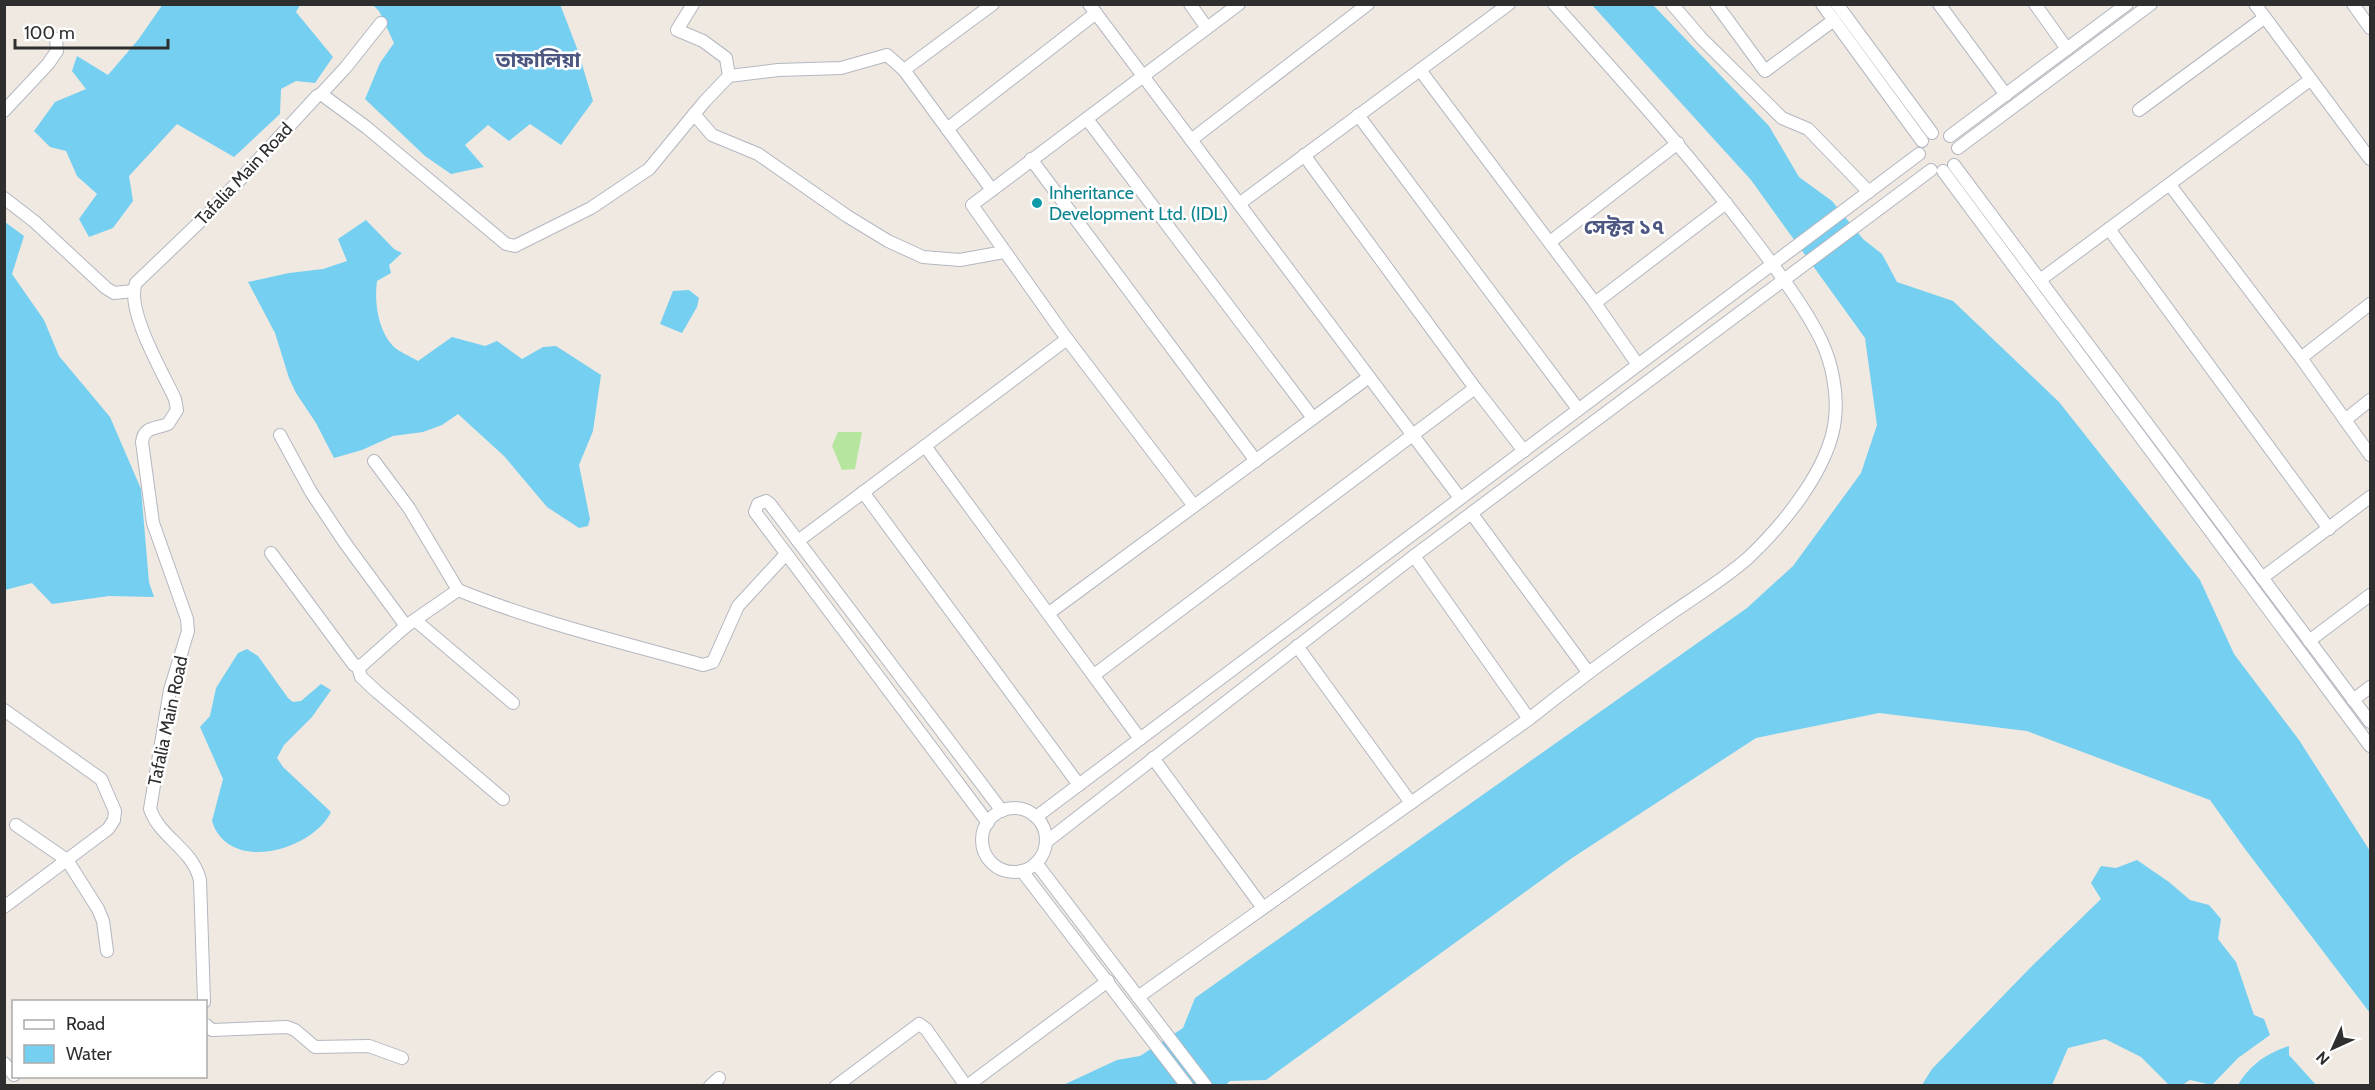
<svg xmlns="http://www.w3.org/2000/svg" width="2375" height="1090" viewBox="0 0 2375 1090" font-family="Cabin,'Noto Sans Bengali',sans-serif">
	<rect width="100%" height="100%" fill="#efe9e1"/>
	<path fill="#b6e59e" d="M838,432H862L855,469L842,470L832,446Z"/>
	<g fill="#75cff0">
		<path d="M163,4L300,5L296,12L333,57L315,83L296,81L281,89L280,114L234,157L177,124L129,176L133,201L113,228L89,237L79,219L97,194L77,176L66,151L50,147L34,131L55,102L86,89L72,71L77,56L108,75L138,40Z"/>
		<path d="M560,4L578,51L593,101L561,145L530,124L509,141L488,125L465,145L484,167L451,174L425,156L365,99L380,63L394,43L379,11L373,5Z"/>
		<path d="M1592,5H1653L1769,126L1799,177L1832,201L1863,239L1882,254L1897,282L1953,301L2059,402L2200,580L2234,654L2299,740L2370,851V1013L2245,849L2210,800L2027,731L1879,713L1756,738L1572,858L1266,1080L1230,1081L1224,1086H1061L1117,1060L1140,1056L1183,1028L1195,998L1747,608L1793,566L1861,473L1877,425L1865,338L1751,180Z"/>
		<path d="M366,220L394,249L402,253L389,265L391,273L377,281C374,302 378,330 393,346C399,352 410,356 418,361L452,337L485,346L497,341L522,359L543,347L556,346L601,375L593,431L579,465L590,519L588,526L579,528L547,507L504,456L458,414L442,425L423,432L393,436L362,450L334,458L316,423L296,393L289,378L275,333L248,282L289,273L323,269L347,261L338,239Z"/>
		<path d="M5,222L24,236L12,274L44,320L59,356L110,417L141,489L149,582L154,597L109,596L52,604L32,583L5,590Z"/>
		<path d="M689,290L699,298L697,307L682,333L660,324L673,291Z"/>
		<path d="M247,649L258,656L288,698L293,702L301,701L321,684L331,690L312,717L284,745L277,758L283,767L331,812C312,851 228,874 212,821L223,779L200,727L210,716L216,688L238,653Z"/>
		<path d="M2137,860L2169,882L2190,900L2209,905L2221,919L2218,939L2236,962L2254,1015L2264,1019L2270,1035L2238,1058L2212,1085L2190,1080L2182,1085H2169L2141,1057L2105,1039L2068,1048L2052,1085H1922L1932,1069L2031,967L2101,899L2091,883L2101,866L2116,868Z"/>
		<path d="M2289,1046V1055L2316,1085H2238C2251,1064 2266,1054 2289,1046Z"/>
	</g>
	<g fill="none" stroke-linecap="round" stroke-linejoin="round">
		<defs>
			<g id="minor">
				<path d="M693,4L677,30L703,41L726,58L729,76"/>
				<path d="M1089,4L1460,498"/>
				<path d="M1190,4L1207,28"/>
				<path d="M1672,4L1701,38L1782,118L1808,129L1869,192"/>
				<path d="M1716,4L1765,71L1834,20"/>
				<path d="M1822,4L1922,141"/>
				<path d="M1837,4L1932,133"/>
				<path d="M1939,4L2006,95"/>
				<path d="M2035,4L2067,49"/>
				<path d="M2255,4L2370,159"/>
				<path d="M2353,4L2370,28"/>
				<path d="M904,70L992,190"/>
				<path d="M1420,70L1595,303L1638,365"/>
				<path d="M321,94L346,67L381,23"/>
				<path d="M2139,110L2264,18"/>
				<path d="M4,111L48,64L57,51L56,39"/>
				<path d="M694,114L712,135L758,154L847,216L888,241L923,257L960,260L1004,252"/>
				<path d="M1358,115L1578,409"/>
				<path d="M1087,119L1313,418"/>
				<path d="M947,129L1096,13"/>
				<path d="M1950,136L2127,4"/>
				<path d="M1191,140L1368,4"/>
				<path d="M1958,148L2151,4"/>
				<path d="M1304,155L1475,388L1524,451"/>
				<path d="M1031,159L1256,461"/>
				<path d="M1954,165L2370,722"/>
				<path d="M1943,171L2370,746"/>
				<path d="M2170,185L2301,358L2370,455"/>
				<path d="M4,198L35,222L106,288L114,293L133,291"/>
				<path d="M1239,204L1509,4"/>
				<path d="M2109,229L2329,529"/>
				<path d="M1550,242L1678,143"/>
				<path d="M2040,280L2310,80"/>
				<path d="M1595,303L1726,203"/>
				<path d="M1067,339L925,446L1140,739"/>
				<path d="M2301,358L2370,304"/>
				<path d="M2345,420L2370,400"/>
				<path d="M280,435L311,492L345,543L406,626L458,590C537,622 621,642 703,665L713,662L738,606L786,554"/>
				<path d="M374,461L409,508L458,590"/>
				<path d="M863,492L1079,785"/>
				<path d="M1194,506L1067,339L972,205L1239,4"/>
				<path d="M1472,514L1588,672"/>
				<path d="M798,541L925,446"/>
				<path d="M271,553L354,665L361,666L406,626"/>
				<path d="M1414,556L1529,719"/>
				<path d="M2262,578L2370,497"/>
				<path d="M1049,613L1369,377"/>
				<path d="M415,620L513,703"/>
				<path d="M2309,641L2370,595"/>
				<path d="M1297,646L1411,803"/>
				<path d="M358,667L361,677L376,691L503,799"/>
				<path d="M1094,675L1475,388"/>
				<path d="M2353,700L2370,687"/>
				<path d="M4,710L101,779L115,811L114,820L108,829L4,907"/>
				<path d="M1153,758L1263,908"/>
				<circle cx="1014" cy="840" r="32"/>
				<path d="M1036,817L1919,154"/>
				<path d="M988,823L755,512L758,504L766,501L770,504L1002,811"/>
				<path d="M16,825L67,860L98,909L103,921L107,951"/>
				<path d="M1046,842L1414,556L1931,170"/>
				<path d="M1036,863L1206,1086"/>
				<path d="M1022,871L1187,1086"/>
				<path d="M1138,997L1529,719C1573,684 1617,651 1663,619C1691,599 1722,581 1748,558C1783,525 1830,468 1835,419C1838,393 1832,363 1821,340C1805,307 1774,266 1752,237C1690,155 1622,80 1554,4"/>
				<path d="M204,1002L200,880C192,848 160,838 150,809L170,690L188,631L187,619L153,523L142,442C144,426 156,429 168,424L177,410L175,399C163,373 125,309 136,283L210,212L317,96L321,94L366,127L506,244L515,246L591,208L649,169L705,101L729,76L778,70L841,68L887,55L904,70L993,4"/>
				<path d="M206,1025L212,1030L287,1027L295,1030L315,1047L369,1046L402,1058"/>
				<path d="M4,1063L14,1075"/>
				<path d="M710,1086L719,1078"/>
				<path d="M836,1086L919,1024L926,1029L966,1086"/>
				<path d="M967,1086L1108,981"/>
			</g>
		</defs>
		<use href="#minor" stroke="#b4b7c1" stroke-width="14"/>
		<use href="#minor" stroke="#fff" stroke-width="12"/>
	</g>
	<circle fill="#0f9aa8" stroke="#fff" stroke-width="2" cx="1037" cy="203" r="6"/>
	<g text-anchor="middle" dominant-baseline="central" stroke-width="5" stroke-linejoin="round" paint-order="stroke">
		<g font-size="18" fill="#2e2e2e" stroke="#fff">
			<text transform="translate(244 174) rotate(-47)">Tafalia Main Road</text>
			<text transform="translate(168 721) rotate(-78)">Tafalia Main Road</text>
		</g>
		<g font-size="18" fill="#0d838f" stroke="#fff" text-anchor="start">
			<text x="1049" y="193">Inheritance<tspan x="1049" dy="21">Development Ltd. (IDL)</tspan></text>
		</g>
		<g font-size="21" font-weight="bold" fill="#4d5680" stroke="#fff">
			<text x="538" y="59">তাফালিয়া</text>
			<text x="1624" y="226">সেক্টর ১৭</text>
		</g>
	</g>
	<rect width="2375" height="1090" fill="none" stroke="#2e2e2e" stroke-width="12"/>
	<rect x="12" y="1000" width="195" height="78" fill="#ffffff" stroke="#ababab" stroke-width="1.5"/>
	<rect x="24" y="1020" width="30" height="9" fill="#ffffff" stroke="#ababab" stroke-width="1.5"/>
	<text x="66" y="1030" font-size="18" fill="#2e2e2e">Road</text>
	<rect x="24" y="1045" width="30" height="18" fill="#75cff0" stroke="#ababab" stroke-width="1.5"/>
	<text x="66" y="1060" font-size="18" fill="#2e2e2e">Water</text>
	<g transform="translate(2333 1048) rotate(225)" stroke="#ffffff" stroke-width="4.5" paint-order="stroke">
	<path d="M0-4.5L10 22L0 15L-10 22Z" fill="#2e2e2e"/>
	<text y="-9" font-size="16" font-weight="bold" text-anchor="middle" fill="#2e2e2e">N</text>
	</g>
	<path d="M15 39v9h153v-9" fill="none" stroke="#2e2e2e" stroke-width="3"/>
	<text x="24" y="39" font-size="18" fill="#2e2e2e" stroke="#ffffff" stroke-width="4.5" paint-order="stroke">100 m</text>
</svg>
